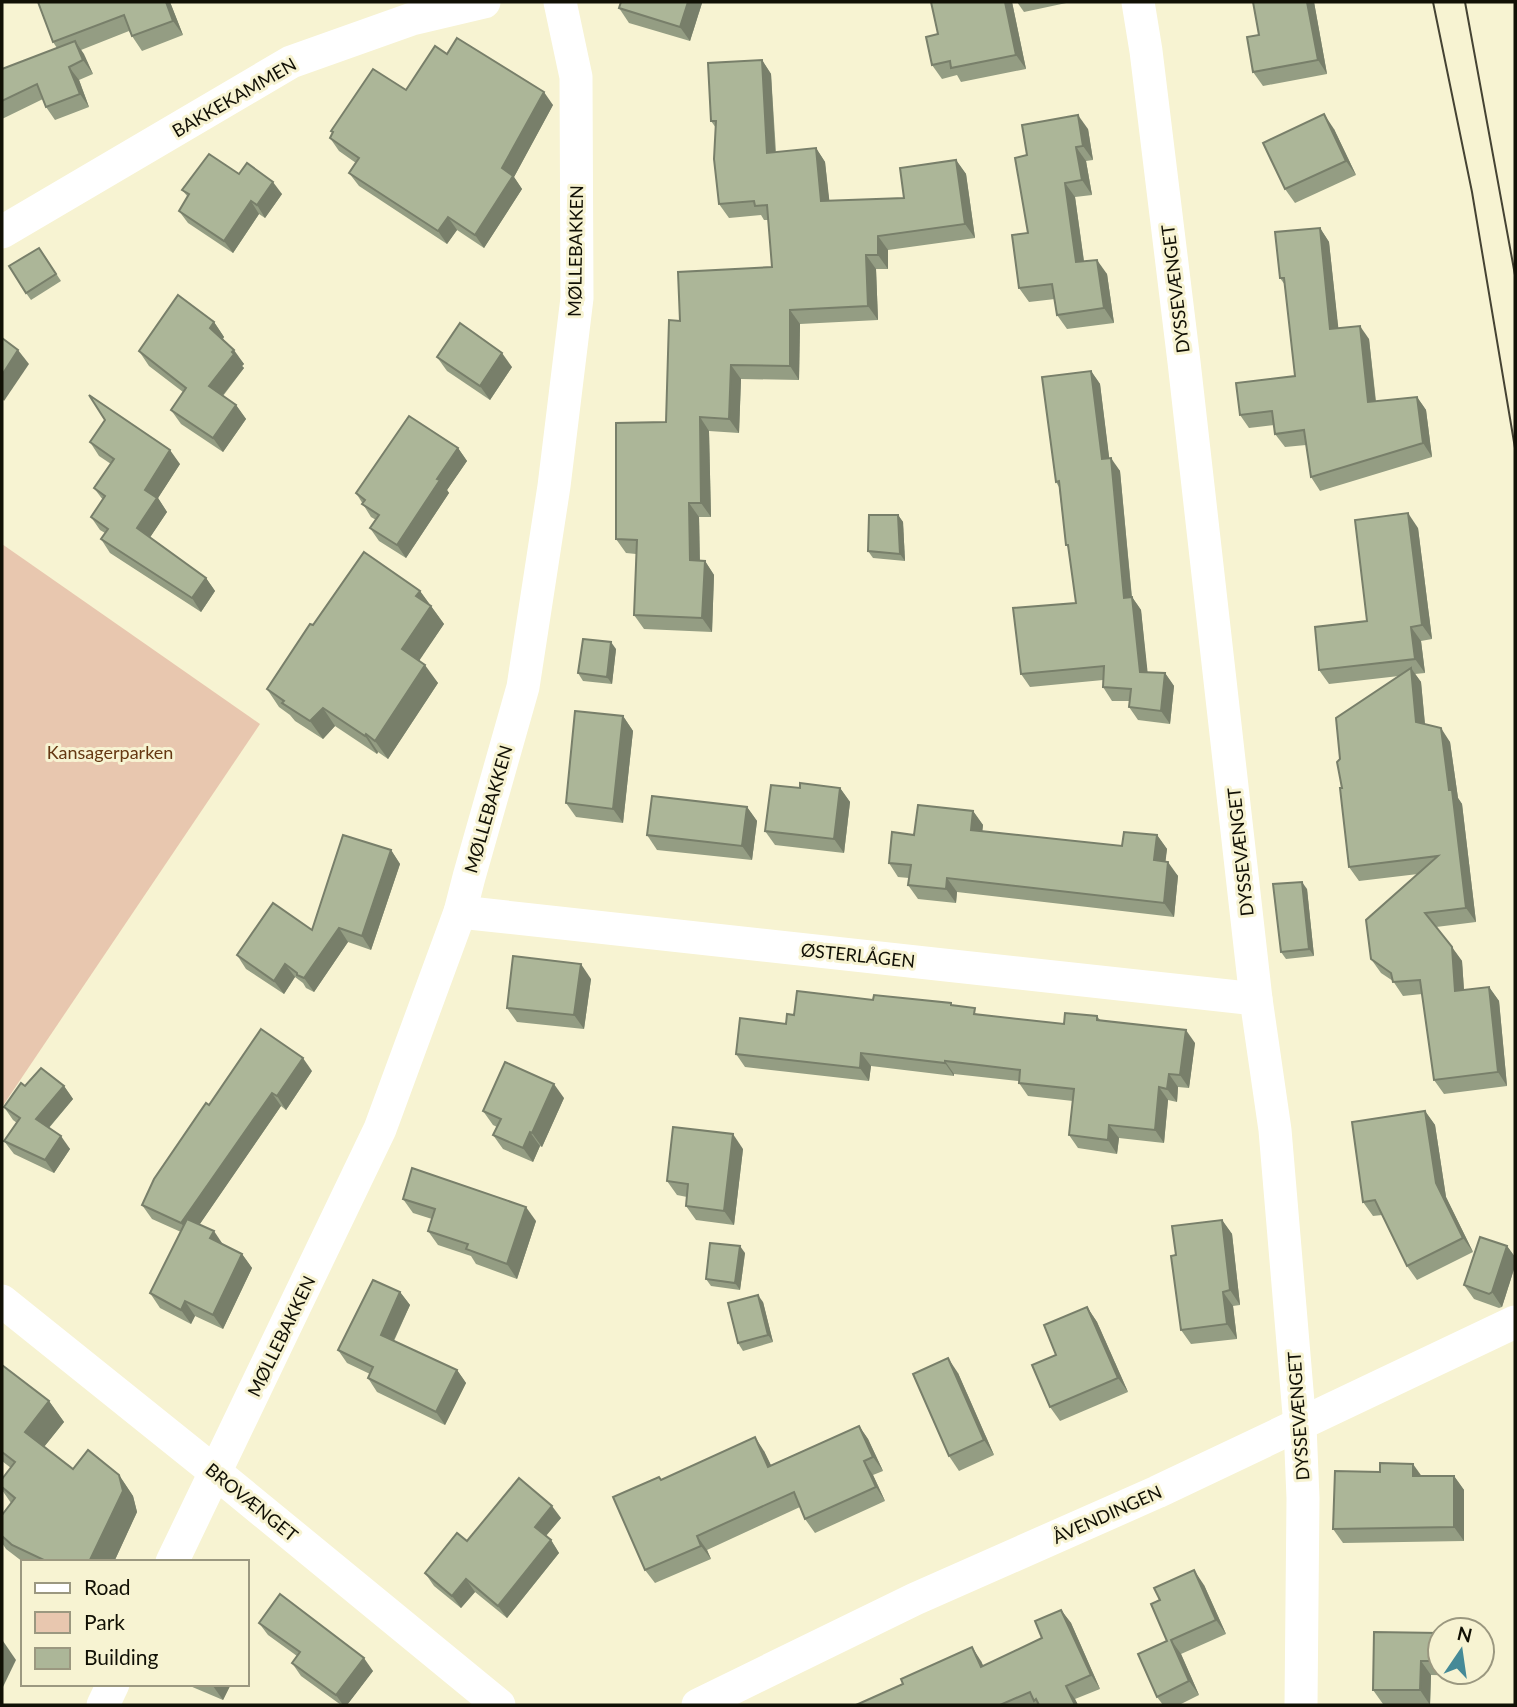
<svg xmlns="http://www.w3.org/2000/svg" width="1517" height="1707" viewBox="0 0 1517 1707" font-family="Lato,sans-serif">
	<rect width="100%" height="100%" fill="#f7f3d2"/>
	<path fill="#e8c7af" d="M2,544L260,724L2,1107Z"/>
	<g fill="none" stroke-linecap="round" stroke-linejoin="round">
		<g stroke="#fff" stroke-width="33">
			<path d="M1138,2L1146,51L1184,362L1256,999L1275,1130L1300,1426L1303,1498L1301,1705"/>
			<path d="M2,232L291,62L412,19L484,2"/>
			<path d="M460,912L1256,999"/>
			<path d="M2,1301L215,1472L499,1705"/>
			<path d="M172,1562L380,1129L460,912L469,877L523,687L554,486L577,298L576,77L560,2"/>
			<path d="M103,1705L113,1684"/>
			<path d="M698,1705L915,1599L1157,1492L1515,1322"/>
		</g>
		<g stroke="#454333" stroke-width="2">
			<path d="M1433,2L1472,192L1515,448"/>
			<path d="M1465,2L1515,275"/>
		</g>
	</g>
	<g fill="#949d83">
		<path d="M38,2H170L183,35L142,51L132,36L129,31L81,50L93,74L79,80L89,107L55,120L46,107L43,99L2,119V69L57,48L53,42Z"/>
		<path d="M931,2H1012L1026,69L961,82L957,75L942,79L932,65L938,34Z"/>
		<path d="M1017,2H1071L1024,12Z"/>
		<path d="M1253,2H1314L1327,74L1263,86L1253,72L1259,35Z"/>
		<path d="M702,3L690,41L629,23L619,8Z"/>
		<path d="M447,54L553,105L514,177L522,189L484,248L457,230L447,244L359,186L349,173L356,163L339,151L330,138L333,133L331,131L406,90Z"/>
		<path d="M762,60L771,74L776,152L816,148L825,162L829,201L904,198L956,160L966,174L975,238L888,250V269H876L878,320L800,324L799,380L741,379L739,433L709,431L711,517H699L700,561H705L714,575L712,632L644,629L634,615L636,554L626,553L616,539L666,422L680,321L772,267L768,220H764L761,215L729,218L719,204L716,128L711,121Z"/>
		<path d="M1088,129L1093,160L1086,161L1092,195L1075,197L1084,261L1107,274L1114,323L1067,329L1057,315L1055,299L1029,302L1019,288L1028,233L1027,155Z"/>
		<path d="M1334,129L1356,175L1295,203L1285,189Z"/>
		<path d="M239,174L282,194L265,218L259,214L233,253L188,223L179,211L188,197L182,190Z"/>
		<path d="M1320,228L1329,242L1338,328L1369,339L1376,401L1417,397L1426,410L1432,457L1320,491L1311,477L1306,445L1285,447L1275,434L1274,425L1249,428L1240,415L1295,376L1285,285L1280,278Z"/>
		<path d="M44,255L61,281L31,300L26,293Z"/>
		<path d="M214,322L224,337L223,339L244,364L242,366L244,368L223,396L236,405L246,419L223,452L181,424L171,410L183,392L149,366L139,351Z"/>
		<path d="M437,357L512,367L490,400L447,371Z"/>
		<path d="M1091,371L1100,384L1109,458L1120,471L1132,597L1141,610L1147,672L1165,673L1174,686L1170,724L1138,720L1129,707L1130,701H1112L1103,687V680L1030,687L1021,674L1076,603L1068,547L1066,545L1059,487L1056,482Z"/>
		<path d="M90,442L180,464L158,498L167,512L150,537L206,578L215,591L201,612L110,553L101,539L105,533L100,530L91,517L103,500L94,488L111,464L99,456Z"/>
		<path d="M458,448L467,461L447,490L449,493L406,558L379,541L370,528L376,520L371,517L356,493Z"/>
		<path d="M898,515L903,522L905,561L873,558L868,551Z"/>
		<path d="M1418,528L1432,639L1421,641L1425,673L1415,674L1421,682L1425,724L1450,742L1458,798L1462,804L1476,922L1436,927L1462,961L1464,990L1489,987L1499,1001L1507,1086L1444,1094L1434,1080L1422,994L1403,996L1393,981L1381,973L1371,959L1418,874L1359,881L1349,867L1340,759L1399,676L1329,684L1319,670L1367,621Z"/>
		<path d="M420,591L444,624L419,660L438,683L388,759L378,752L377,754L335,726L323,739L295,721L290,715L279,707L267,689L313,625Z"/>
		<path d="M616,649L612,684L583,681L578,673Z"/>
		<path d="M623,716L633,731L623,823L576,817L566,803Z"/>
		<path d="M800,788H840L850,802L844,853L775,845L765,831Z"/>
		<path d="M747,807L757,821L752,860L657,850L647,835Z"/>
		<path d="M973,811L983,825L982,831L1122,846L1157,835L1167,849L1165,862L1178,876L1174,917L957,892L956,903L918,899L908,885L909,878L898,877L889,863L914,835Z"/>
		<path d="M391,850L400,864L371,950L348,942L314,992L306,988L303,983L295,977L284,994L246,969L237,955L312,930Z"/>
		<path d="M1307,889L1314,956L1286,959L1281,952Z"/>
		<path d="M591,979L584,1029L517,1022L507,1008Z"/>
		<path d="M873,1000L951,1003L952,1005L980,1015L1064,1024L1097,1016L1100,1020L1195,1043L1189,1088L1178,1087L1177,1102L1168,1100L1164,1143L1119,1138L1117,1154L1078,1148L1069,1135L1073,1101L1028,1096L1019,1083V1081L954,1074V1076L871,1066L869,1081L745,1067L736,1054L786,1024L794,1015Z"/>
		<path d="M312,1071L286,1110L281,1106L199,1225L223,1245L242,1254L252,1268L223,1329L195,1316L191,1324L160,1308L150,1293L181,1232L152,1219L142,1205L209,1105Z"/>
		<path d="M25,1086H64L73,1099L49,1128L70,1149L54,1173L14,1154L4,1141L17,1123L13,1120L4,1107Z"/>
		<path d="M564,1098L542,1147L540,1146L533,1162L503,1149L493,1135L497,1127L493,1125L483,1111Z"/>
		<path d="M1425,1111L1435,1125L1446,1197L1473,1252L1417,1280L1407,1266L1382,1215L1373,1216L1363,1202Z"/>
		<path d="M743,1149L734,1225L696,1220L686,1206L687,1197L677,1195L667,1181Z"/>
		<path d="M403,1199L536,1221L517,1279L476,1264L471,1256L438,1245L428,1231L432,1219L413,1213Z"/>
		<path d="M1222,1220L1232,1234L1240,1305L1233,1306L1237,1339L1191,1344L1181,1330Z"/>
		<path d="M1507,1246L1515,1257V1266L1502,1307L1499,1308L1474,1299L1464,1285Z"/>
		<path d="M745,1253L740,1290L711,1286L706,1279Z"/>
		<path d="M400,1292L410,1305L394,1341L457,1370L466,1383L445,1425L377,1392L368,1378L370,1374L347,1363L338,1350Z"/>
		<path d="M763,1302L773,1342L743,1351L738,1343Z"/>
		<path d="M1087,1307L1097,1322L1128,1392L1060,1421L1050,1407L1056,1355Z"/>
		<path d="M2,1365L49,1401L64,1422L44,1447L73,1469L119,1475L133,1496L137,1512L114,1562H23L6,1549L2,1543V1515L11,1503L2,1490V1479L11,1468L2,1461Z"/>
		<path d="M958,1373L994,1455L959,1471L949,1456Z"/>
		<path d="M859,1426L868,1439L883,1471L873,1475L885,1501L815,1533L805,1519L800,1507L707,1550L711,1559L655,1583L645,1570L662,1480L764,1451L771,1465Z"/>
		<path d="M1421,1476H1454L1464,1490V1541L1343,1543L1333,1529Z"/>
		<path d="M561,1518L546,1536L551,1540L559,1553L507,1618L475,1592L461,1608L434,1586L425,1573L467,1541Z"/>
		<path d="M1204,1585L1226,1634L1181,1654L1199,1695L1179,1705H1163L1157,1697L1167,1641Z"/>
		<path d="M1061,1610L1071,1623L1100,1689L1075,1699L1078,1705H856L981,1661L983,1666L1042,1638Z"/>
		<path d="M259,1623L373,1671L347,1705H341L301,1676L292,1663L297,1656L268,1635Z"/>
		<path d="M1440,1633V1672H1482V1646V1676L1431,1675L1430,1705L1383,1704L1373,1690Z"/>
		<path d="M189,1684H231L223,1700L190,1686Z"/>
	</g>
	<g fill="#787f6a">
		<path d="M166,2H170L183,35L173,21Z"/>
		<path d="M688,2H701L702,3L690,41L680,27Z"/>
		<path d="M1005,2H1012L1026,69L1016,55Z"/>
		<path d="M1307,2H1314L1327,74L1318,60Z"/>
		<path d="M75,41L84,54L93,74L83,60Z"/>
		<path d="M762,60L771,74L776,167L767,153Z"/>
		<path d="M69,67L79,80L89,107L80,94Z"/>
		<path d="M544,92L553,105L514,177L522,189L484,248L475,235L502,168Z"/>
		<path d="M1324,114L1334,129L1356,175L1346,161Z"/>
		<path d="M1078,115L1088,129L1093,160L1083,146Z"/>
		<path d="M1076,147L1086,161L1092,195L1082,180Z"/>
		<path d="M816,148L825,162L831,215L821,201Z"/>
		<path d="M956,160L966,174L975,238L965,224Z"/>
		<path d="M273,182L282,194L265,218L257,205Z"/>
		<path d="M1065,183L1075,197L1086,277L1076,262Z"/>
		<path d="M251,201L259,214L233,253L224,241Z"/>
		<path d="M448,217L457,230L447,244L438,231Z"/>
		<path d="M1320,228L1329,242L1340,343L1330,329Z"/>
		<path d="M878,236L888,250V269L878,255Z"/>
		<path d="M866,255L876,269L878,320L868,306Z"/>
		<path d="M1097,260L1107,274L1114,323L1104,308Z"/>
		<path d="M790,310L800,324L799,380L790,366Z"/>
		<path d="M214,322L224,337L220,342L210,328Z"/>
		<path d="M1360,326L1369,339L1377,415L1368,402Z"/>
		<path d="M18,350L29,364L4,401L2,398V375Z"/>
		<path d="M234,350L244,364L242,366L244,368L219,400L209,386Z"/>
		<path d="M502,353L512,367L490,400L480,386Z"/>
		<path d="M731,365L741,379L739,433L729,419Z"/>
		<path d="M1091,371L1100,384L1111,472L1102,459Z"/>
		<path d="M1417,397L1426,410L1432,457L1423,443Z"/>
		<path d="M236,405L246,419L223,452L213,438Z"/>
		<path d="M700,417L709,431L711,517L701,503Z"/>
		<path d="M458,448L467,461L447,490L449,493L406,558L397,545L437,479Z"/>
		<path d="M170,450L180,464L158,498L167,512L147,542L137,528L145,490Z"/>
		<path d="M1111,458L1120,471L1133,611L1124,598Z"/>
		<path d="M689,503L699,517L700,574L690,560Z"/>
		<path d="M1408,513L1418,528L1432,639L1422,625Z"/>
		<path d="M898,515L903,522L905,561L900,554Z"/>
		<path d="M705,561L714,575L712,632L702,618Z"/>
		<path d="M206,578L215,591L201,612L192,598Z"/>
		<path d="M420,591L444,624L415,667L402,649L416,596Z"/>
		<path d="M1132,597L1141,610L1149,685L1140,672Z"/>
		<path d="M1411,627L1421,641L1425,673L1415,659Z"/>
		<path d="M611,642L616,649L612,684L607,677Z"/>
		<path d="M425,665L438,683L388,759L375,741Z"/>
		<path d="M1411,668L1421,682L1426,736L1416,722Z"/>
		<path d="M1165,673L1174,686L1170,724L1161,711Z"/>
		<path d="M323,708L335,726L323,739L310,721Z"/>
		<path d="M623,716L633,731L623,823L613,809Z"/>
		<path d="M1441,728L1450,742L1458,798L1462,804L1476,922L1466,908L1449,790Z"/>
		<path d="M366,734L378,752L377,754L365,736Z"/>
		<path d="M840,788L850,802L844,853L834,839Z"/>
		<path d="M747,807L757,821L752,860L742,846Z"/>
		<path d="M973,811L983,825L981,844L971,830Z"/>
		<path d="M1157,835L1167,849L1164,874L1154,860Z"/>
		<path d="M391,850L400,864L371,950L362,936Z"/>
		<path d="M1168,862L1178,876L1174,917L1164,903Z"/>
		<path d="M947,878L957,892L956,903L946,889Z"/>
		<path d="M1302,882L1307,889L1314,956L1309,949Z"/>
		<path d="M339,928L348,942L314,992L304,978Z"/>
		<path d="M1452,947L1462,961L1465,1005L1455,991Z"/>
		<path d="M285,964L295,977L284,994L274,981Z"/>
		<path d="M581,964L591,979L584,1029L574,1015Z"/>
		<path d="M1489,987L1499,1001L1507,1086L1498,1072Z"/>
		<path d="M1186,1030L1195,1043L1189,1088L1180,1075Z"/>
		<path d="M861,1053L871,1066L869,1081L860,1068Z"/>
		<path d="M303,1058L312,1071L286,1110L277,1096Z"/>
		<path d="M945,1061L954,1074V1076L945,1063Z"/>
		<path d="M1169,1074L1178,1087L1177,1102L1167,1089Z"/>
		<path d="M554,1084L564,1098L542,1147L532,1133Z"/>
		<path d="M64,1086L73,1099L45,1132L36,1119Z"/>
		<path d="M1159,1087L1168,1100L1164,1143L1155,1130Z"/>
		<path d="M272,1093L281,1106L191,1237L181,1223Z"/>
		<path d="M1425,1111L1435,1125L1446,1197L1473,1252L1463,1238L1436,1183Z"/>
		<path d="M1109,1125L1119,1138L1117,1154L1108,1140Z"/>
		<path d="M530,1132L540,1146L533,1162L523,1148Z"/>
		<path d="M733,1134L743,1149L734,1225L724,1211Z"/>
		<path d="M61,1136L70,1149L54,1173L45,1160Z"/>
		<path d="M526,1207L536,1221L517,1279L507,1264Z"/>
		<path d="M1222,1220L1232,1234L1240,1305L1230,1290Z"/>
		<path d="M214,1231L224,1246L210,1238Z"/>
		<path d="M740,1246L745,1253L740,1290L735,1283Z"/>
		<path d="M1507,1246L1515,1257V1266L1502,1307L1492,1292Z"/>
		<path d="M242,1254L252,1268L223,1329L213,1315Z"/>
		<path d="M400,1292L410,1305L390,1348L381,1335Z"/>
		<path d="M1223,1292L1233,1306L1237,1339L1227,1324Z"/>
		<path d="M758,1295L763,1302L773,1342L768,1335Z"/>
		<path d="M185,1301L195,1316L191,1324L181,1310Z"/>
		<path d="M1087,1307L1097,1322L1128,1392L1118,1378Z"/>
		<path d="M948,1358L958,1373L994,1455L984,1440Z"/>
		<path d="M457,1370L466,1383L445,1425L436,1412Z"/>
		<path d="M49,1401L64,1422L39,1453L25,1432Z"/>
		<path d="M859,1426L868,1439L883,1471L873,1457Z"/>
		<path d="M755,1437L764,1451L778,1480L768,1467Z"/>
		<path d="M864,1461L873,1475L885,1501L876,1487Z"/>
		<path d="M1413,1464L1423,1478L1413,1476Z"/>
		<path d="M119,1475L133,1496L137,1512L114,1562H89Z"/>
		<path d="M1454,1476L1464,1490V1541L1454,1527Z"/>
		<path d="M552,1506L561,1518L543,1539L535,1527Z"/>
		<path d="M697,1536L707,1550L711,1559L701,1546Z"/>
		<path d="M551,1540L559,1553L507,1618L498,1606Z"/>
		<path d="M1194,1570L1204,1585L1226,1634L1216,1620Z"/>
		<path d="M466,1579L475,1592L461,1608L452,1596Z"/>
		<path d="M1061,1610L1071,1623L1100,1689L1091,1675Z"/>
		<path d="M247,1639L250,1643L247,1649Z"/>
		<path d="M1171,1640L1181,1654L1199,1695L1189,1681Z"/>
		<path d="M3,1641L16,1660L2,1689V1643Z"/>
		<path d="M1482,1646L1483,1647L1482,1676L1480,1672H1482Z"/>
		<path d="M972,1647L981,1661L990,1680L981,1667Z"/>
		<path d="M364,1658L373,1671L347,1705H343L336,1695Z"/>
		<path d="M1421,1661L1431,1675L1430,1705L1420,1690Z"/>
		<path d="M214,1684H231L223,1700L213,1686Z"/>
		<path d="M1066,1686L1075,1699L1078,1705H1075Z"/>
	</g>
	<g fill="#acb698" stroke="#787f6a" stroke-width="2">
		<path d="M38,2H166L173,21L132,36L124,15L53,42Z"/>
		<path d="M621,2H688L680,27L619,8Z"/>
		<path d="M931,2H1005L1016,55L951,68L950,61L932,65L926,37L938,34Z"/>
		<path d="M1253,2H1307L1318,60L1253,72L1247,37L1259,35Z"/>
		<path d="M457,38L544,92L502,168L513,176L475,235L448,217L438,231L349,173L359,158L330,138L333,132L331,131L373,69L406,90L435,46L447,54Z"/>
		<path d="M75,41L83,60L69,67L80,94L46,107L37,84L2,101V69Z"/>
		<path d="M762,60L767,153L816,148L821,201L904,198L900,168L956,160L965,224L878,236V255H866L868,306L790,310V366L731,365L729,419L700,417L701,503H689L690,560L705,561L702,618L634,615L637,540L616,539V423L666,422L669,320L680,321L678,272L772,267L767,205L755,206L754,201L719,204L714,159L716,121H711L708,63Z"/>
		<path d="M1324,114L1346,161L1285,189L1263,143Z"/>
		<path d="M1078,115L1083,146L1076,147L1082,180L1065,183L1076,262L1097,260L1104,308L1057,315L1052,284L1019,288L1012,235L1028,233L1015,158L1027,155L1022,125Z"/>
		<path d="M209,154L239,174L247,163L273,182L257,205L251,201L224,241L179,211L189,194L182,190Z"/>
		<path d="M1320,228L1330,329L1360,326L1368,402L1417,397L1423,443L1311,477L1304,430L1275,434L1272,411L1240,415L1236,383L1295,376L1284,278H1280L1275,232Z"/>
		<path d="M39,248L56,274L26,293L9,266Z"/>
		<path d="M178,295L214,322L210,328L234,350L232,352L234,354L209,386L236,405L213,438L171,410L186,388L139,351Z"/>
		<path d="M460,323L502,353L480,386L437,357Z"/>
		<path d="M2,338L18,350L2,375Z"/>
		<path d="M1091,371L1102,459L1111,458L1124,598L1132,597L1140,672L1165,673L1161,711L1129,707L1131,689L1103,687L1104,666L1021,674L1013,608L1076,603L1068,545H1066L1059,481L1056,482L1042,377Z"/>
		<path d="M89,395L170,450L145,490L157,498L137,528L206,578L192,598L101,539L108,529L91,517L105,496L94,488L114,459L90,442L105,420Z"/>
		<path d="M409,416L458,448L437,479L440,480L397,545L370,528L379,515L362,504L365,500L356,493Z"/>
		<path d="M1408,513L1422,625L1411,627L1415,659L1319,670L1315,627L1367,621L1355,520Z"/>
		<path d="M869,515H898L900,554L868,551Z"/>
		<path d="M364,552L420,591L416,596L431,606L402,649L425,665L375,741L366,734L365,736L323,708L310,721L282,703L284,701L267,689L310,624L313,625Z"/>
		<path d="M583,639L611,642L607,677L578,673Z"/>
		<path d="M1411,668L1416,722L1441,728L1449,790H1452L1466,908L1425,913L1452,947L1455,991L1489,987L1498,1072L1434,1080L1420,980L1393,982L1391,973L1371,959L1366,920L1438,856L1349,867L1340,788H1342L1337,762L1340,759L1336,718Z"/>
		<path d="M575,711L623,716L613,809L566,803Z"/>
		<path d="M800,783L840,788L834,839L765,831L771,785L800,788Z"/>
		<path d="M652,796L747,807L742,846L647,835Z"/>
		<path d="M918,805L973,811L971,830L1122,846L1124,832L1157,835L1154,860L1168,862L1164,903L947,878L946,889L908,885L911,865L889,863L892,832L914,835Z"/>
		<path d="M343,835L391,850L362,936L339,928L304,978L297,975V973L285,964L274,981L237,955L273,903L312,930Z"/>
		<path d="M1302,882L1309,949L1281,952L1273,884Z"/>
		<path d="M513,956L581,964L574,1015L507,1008Z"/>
		<path d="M797,991L873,1000L874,995L951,1003V1005L975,1008L974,1014L1064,1024L1065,1013L1097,1016V1020L1186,1030L1180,1075L1169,1074L1167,1089L1159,1087L1155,1130L1109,1125L1108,1140L1069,1135L1074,1089L1019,1083L1020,1070L945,1061V1063L861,1053L860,1068L736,1054L740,1018L786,1024L787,1014L794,1015Z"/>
		<path d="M261,1029L303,1058L277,1096L272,1093L181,1223L142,1205L154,1179L206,1103L209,1105Z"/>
		<path d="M505,1062L554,1084L532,1133L530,1132L523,1148L493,1135L501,1119L483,1111Z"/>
		<path d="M41,1068L64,1086L36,1119L61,1136L45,1160L4,1141L20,1118L4,1107L21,1083L25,1086Z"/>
		<path d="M1425,1111L1436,1183L1463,1238L1407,1266L1375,1200L1363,1202L1352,1122Z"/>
		<path d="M673,1127L733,1134L724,1211L686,1206L688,1184L667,1181Z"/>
		<path d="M412,1168L526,1207L507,1264L466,1249L468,1244L428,1231L435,1209L403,1199Z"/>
		<path d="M187,1219L214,1231L210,1238L242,1254L213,1315L185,1301L181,1310L150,1293Z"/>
		<path d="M1222,1220L1230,1290L1223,1292L1227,1324L1181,1330L1171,1256L1176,1255L1172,1226Z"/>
		<path d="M1480,1237L1507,1246L1492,1292L1489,1294L1464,1285Z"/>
		<path d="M710,1243L740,1246L735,1283L706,1279Z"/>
		<path d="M373,1280L400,1292L381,1335L457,1370L436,1412L368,1378L373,1367L338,1350Z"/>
		<path d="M758,1295L768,1335L738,1343L728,1303Z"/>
		<path d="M1087,1307L1118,1378L1050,1407L1032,1365L1056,1355L1044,1325Z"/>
		<path d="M948,1358L984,1440L949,1456L913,1374Z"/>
		<path d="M2,1365L49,1401L25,1432L73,1469L88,1450L119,1475L123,1491L89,1562H48L12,1545L2,1536V1515L15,1498L2,1487V1479L15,1462L2,1452Z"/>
		<path d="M859,1426L873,1457L864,1461L876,1487L805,1519L794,1492L697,1536L701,1546L645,1570L613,1497L659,1477L661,1480L755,1437L768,1467Z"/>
		<path d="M1380,1463L1413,1464V1476H1454V1527L1333,1529L1335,1471L1380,1472Z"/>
		<path d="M519,1478L552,1506L535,1527L551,1540L498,1606L466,1579L452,1596L425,1573L457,1533L467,1541Z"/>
		<path d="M1194,1570L1216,1620L1171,1640L1189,1681L1157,1697L1138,1654L1167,1641L1151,1604L1160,1600L1154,1588Z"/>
		<path d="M280,1594L364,1658L336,1695L292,1663L300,1652L259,1623Z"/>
		<path d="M1061,1610L1091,1675L1066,1686L1075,1705H1039L1036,1699L1034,1701L1030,1692L1000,1705H856L903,1684L901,1679L972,1647L981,1667L1042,1638L1035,1621Z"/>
		<path d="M1374,1632L1440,1633V1661H1421L1420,1690H1373Z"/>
	</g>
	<g text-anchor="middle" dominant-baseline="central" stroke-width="6" stroke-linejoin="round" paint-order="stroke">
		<g font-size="18" fill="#111005" stroke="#f7f3d2">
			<text transform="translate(234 97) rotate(-30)">BAKKEKAMMEN</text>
			<text transform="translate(575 251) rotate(-89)">MØLLEBAKKEN</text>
			<text transform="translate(1175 289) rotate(-97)">DYSSEVÆNGET</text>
			<text transform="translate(488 809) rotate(-74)">MØLLEBAKKEN</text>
			<text transform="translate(1240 852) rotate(-96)">DYSSEVÆNGET</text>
			<text transform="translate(858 955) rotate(6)">ØSTERLÅGEN</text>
			<text transform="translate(281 1336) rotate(-64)">MØLLEBAKKEN</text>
			<text transform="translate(1298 1416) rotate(-94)">DYSSEVÆNGET</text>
			<text transform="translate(252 1502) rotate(39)">BROVÆNGET</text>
			<text transform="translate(1107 1514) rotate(-24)">ÅVENDINGEN</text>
		</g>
		<g font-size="18" fill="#653812" stroke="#f7f3d2">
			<text x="110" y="752">Kansagerparken</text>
		</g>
	</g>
	<rect width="1517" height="1707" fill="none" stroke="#111005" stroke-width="7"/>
	<rect x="21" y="1560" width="228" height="126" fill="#f7f3d2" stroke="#9b9880" stroke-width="2"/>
	<rect x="35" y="1583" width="35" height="10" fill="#ffffff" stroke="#9b9880" stroke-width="2"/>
	<text x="84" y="1595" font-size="21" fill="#111005">Road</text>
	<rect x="35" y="1612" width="35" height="21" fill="#e8c7af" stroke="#9b9880" stroke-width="2"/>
	<text x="84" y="1630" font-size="21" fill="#111005">Park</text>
	<rect x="35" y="1648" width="35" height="21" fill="#acb698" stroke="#9b9880" stroke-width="2"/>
	<text x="84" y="1665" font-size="21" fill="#111005">Building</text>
	<g transform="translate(1461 1651) rotate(13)"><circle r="33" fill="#f7f3d2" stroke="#9b9880" stroke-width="2"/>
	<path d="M0-5L12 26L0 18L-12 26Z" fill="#458a97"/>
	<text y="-10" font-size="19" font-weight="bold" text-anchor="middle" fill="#111005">N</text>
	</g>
</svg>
